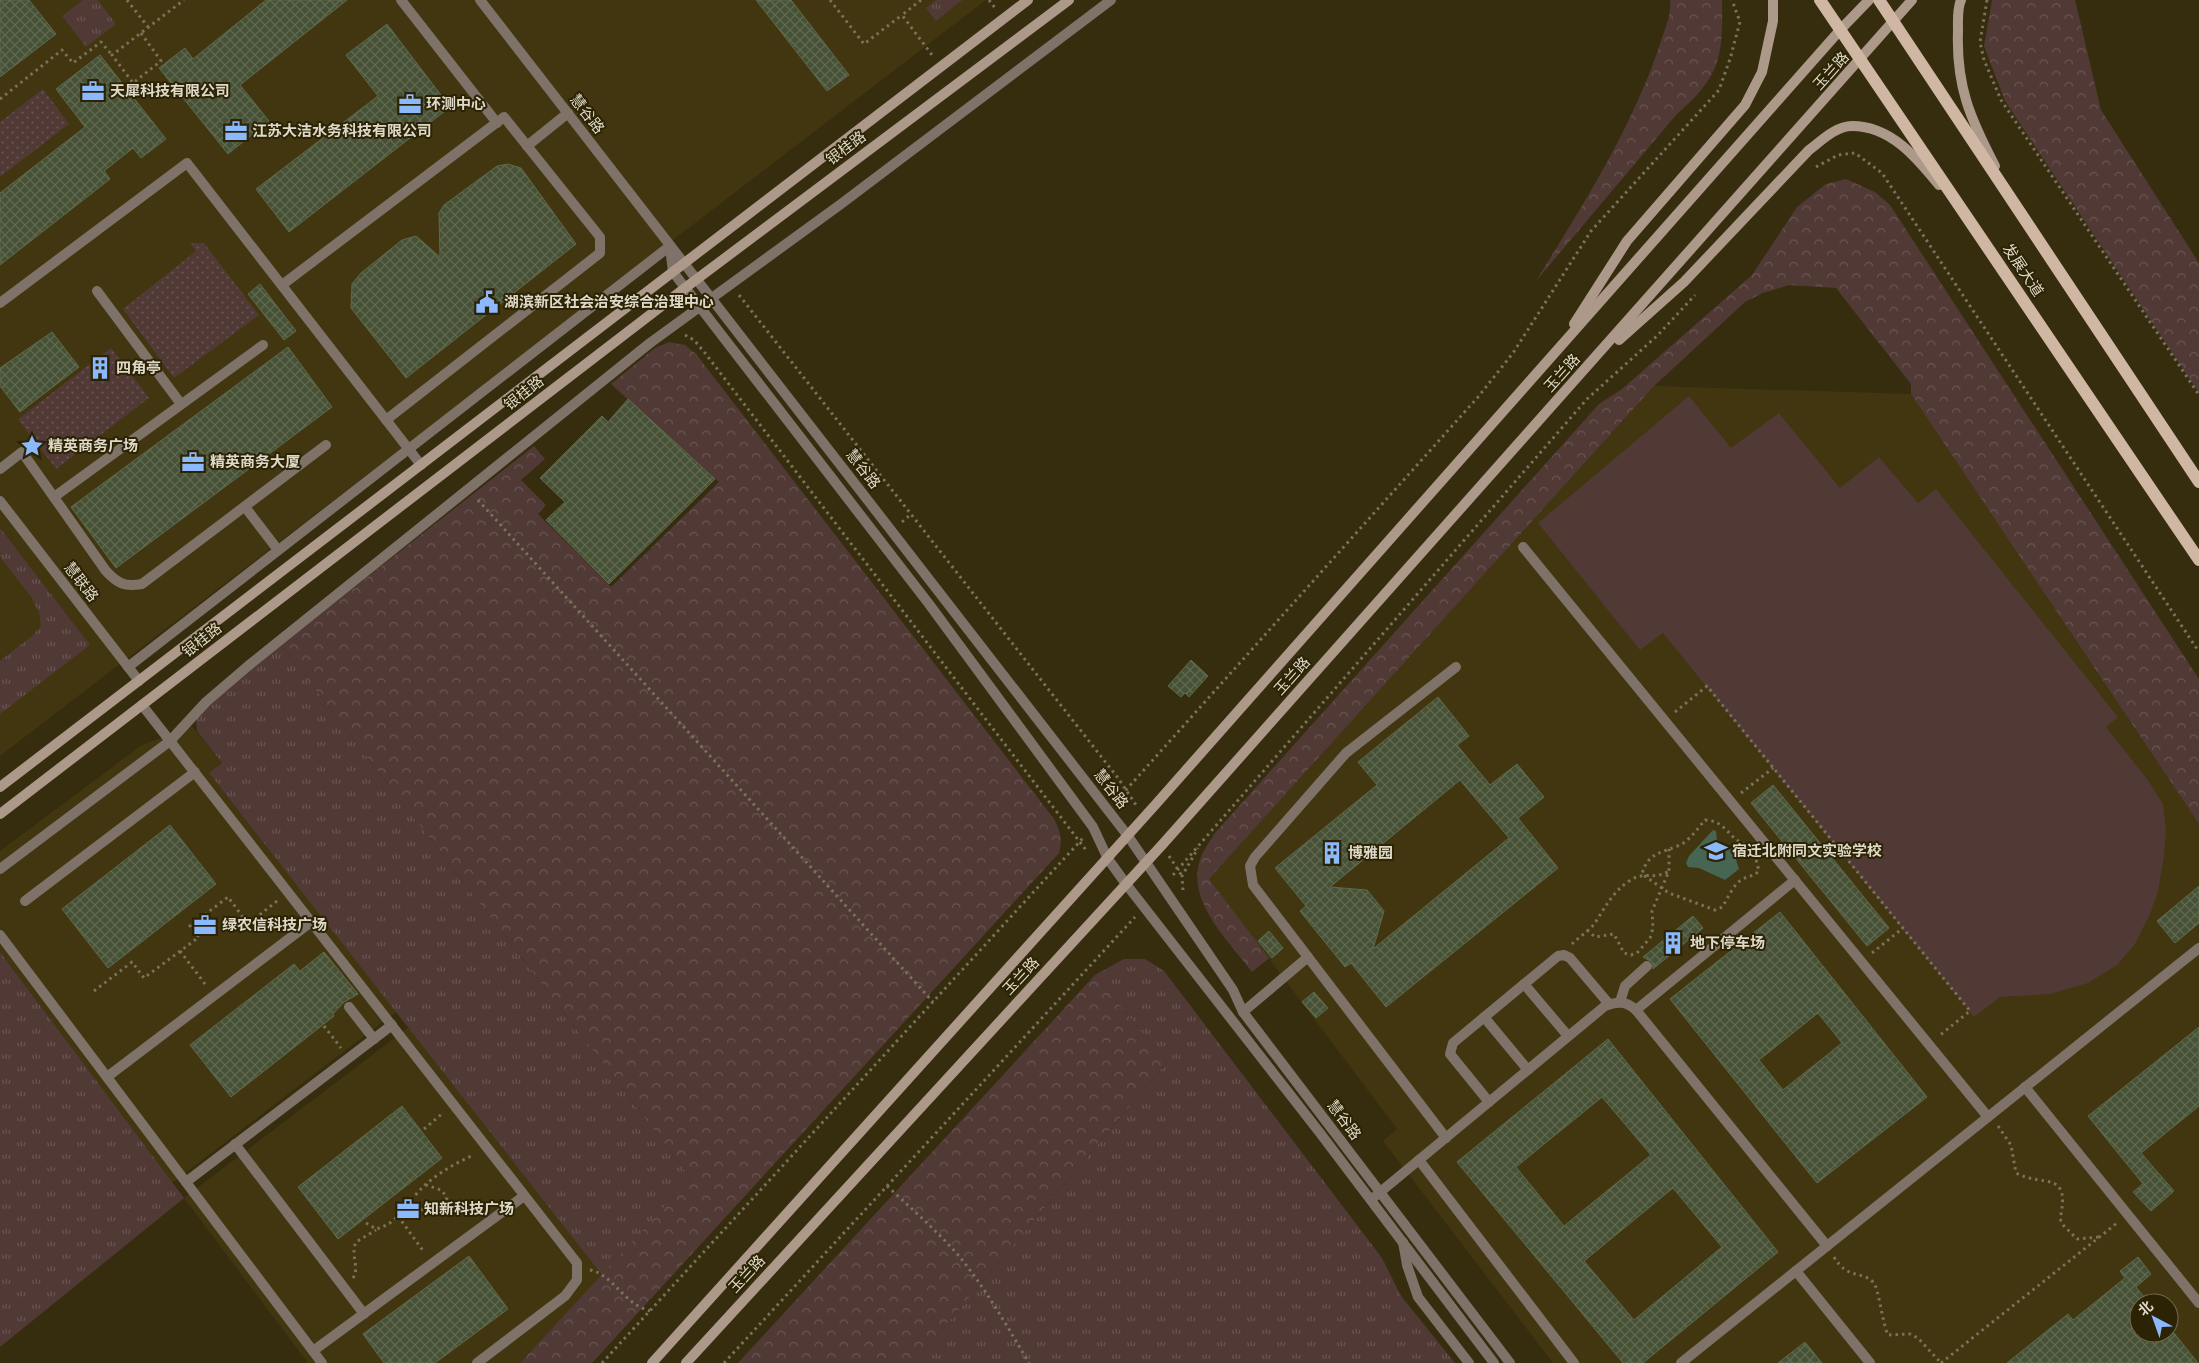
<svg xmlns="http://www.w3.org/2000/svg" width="2199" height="1363" viewBox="0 0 2199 1363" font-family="Roboto,'Noto Sans SC',sans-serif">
	<defs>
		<pattern id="grass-tufts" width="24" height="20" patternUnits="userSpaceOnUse" patternTransform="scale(1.25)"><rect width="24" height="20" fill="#513936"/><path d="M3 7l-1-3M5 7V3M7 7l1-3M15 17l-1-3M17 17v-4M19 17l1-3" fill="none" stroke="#6a5552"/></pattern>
		<pattern id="forest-crowns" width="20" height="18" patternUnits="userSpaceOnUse" patternTransform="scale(1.25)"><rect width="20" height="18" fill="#513936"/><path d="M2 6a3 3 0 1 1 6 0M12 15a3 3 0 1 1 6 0" fill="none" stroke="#6a5552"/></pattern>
		<pattern id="garden-dots" width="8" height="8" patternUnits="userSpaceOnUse" patternTransform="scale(1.25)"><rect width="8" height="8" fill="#513936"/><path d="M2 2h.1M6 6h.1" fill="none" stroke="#6a5552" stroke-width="1.8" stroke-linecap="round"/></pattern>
		<pattern id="building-cross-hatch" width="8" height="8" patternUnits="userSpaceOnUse" patternTransform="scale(1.25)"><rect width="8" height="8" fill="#465135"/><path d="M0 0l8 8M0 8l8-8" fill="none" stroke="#606951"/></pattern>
	</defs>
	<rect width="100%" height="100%" fill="#362d0f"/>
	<g fill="#41360f" fill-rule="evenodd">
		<path d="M0,0H986L0,756Z"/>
		<path d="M1654,386L1911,394L2199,824V1363H1553L1383,1141L1397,1129L1209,879ZM2139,1303H2169V1333H2139Z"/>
		<path d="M192,726L222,763L209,773L397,1011L172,1183L0,952V851L142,745Z"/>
		<path d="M409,1027L602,1275L520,1363H308L184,1198Z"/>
	</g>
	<g fill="url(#grass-tufts)">
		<path d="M83,0H98L116,24L86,47L62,16Z"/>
		<path d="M936,0H962L936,21L926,8Z"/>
		<path d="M0,528L90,645L0,714V661L33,635L41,626L39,613L32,598L0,557Z"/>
		<path d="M281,645L691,1178L602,1275L209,773L222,763L197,731L196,720L209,701Z"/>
		<path d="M0,952L184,1198L0,1347Z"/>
		<path d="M1124,959H1145L1164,971L1382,1258L1401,1296L1455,1363H914L1167,1062L1095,975Z"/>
	</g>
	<g fill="url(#forest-crowns)">
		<path d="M1670,0H1722C1723,57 1721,76 1676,115L1536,281C1583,205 1633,127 1661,41C1665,29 1672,13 1670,0Z"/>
		<path d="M1992,0H2075L2101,110L2199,263V393L2005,101L1984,46Z"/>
		<path d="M1846,179L1875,192L1890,205L2199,679V824L1911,394V384L1836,288L1789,285L1763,293L1745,302L1654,386L1209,879L1269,958L1252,972C1229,941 1184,900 1201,857C1204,849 1210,841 1215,833L1599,404L1622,389L1752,275L1797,207L1826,184Z"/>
		<path d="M669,342L685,345L696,354L1054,819C1060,831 1063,839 1059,853L592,1363H520L691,1178L281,645L534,446L545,459L521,480L546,505L538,514L611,587L719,482L611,384L655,348Z"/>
		<path d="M1095,975L1167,1062L914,1363H738Z"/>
	</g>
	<path fill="#513936" d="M1689,396L1731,448L1779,413L1840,488L1879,457L1918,503L1936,489L2118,717L2106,727L2147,779L2163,804L2166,831L2164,855L2158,892L2150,914L2135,944L2117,965L2088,983L2050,994L2000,997L1974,1017L1663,633L1640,650L1538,523Z"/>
	<g fill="url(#garden-dots)">
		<path d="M43,89L69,124L0,177V122Z"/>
		<path d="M190,243H204L259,315L174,378L123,309L196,251Z"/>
		<path d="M111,348L149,398L56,469L18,419Z"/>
	</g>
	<path fill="#476553" d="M1713,830L1716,831L1717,840C1738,852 1732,848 1739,869L1725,880L1699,868L1688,867L1686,863L1689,856Z"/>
	<g fill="url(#building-cross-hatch)" stroke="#5e6a4d" fill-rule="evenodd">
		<path d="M0,0H29L56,34L0,77Z"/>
		<path d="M266,0H347L240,85L269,121L228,154L159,68L185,48L193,59Z"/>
		<path d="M756,0H791L849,75L827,91Z"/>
		<path d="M387,24L450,107L289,232L256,189L378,96L346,55Z"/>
		<path d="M100,55L166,139L141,158L133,148L104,171L110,179L0,265V193L85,127L56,89Z"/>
		<path d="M508,164L521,168L576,244L406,378L351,308L352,284L361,273L402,240L416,236L440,257L439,213L444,205L497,166Z"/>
		<path d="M260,284L296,331L284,340L248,294Z"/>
		<path d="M52,332L79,367L20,412L0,386V368Z"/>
		<path d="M288,347L332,407L116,568L71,507Z"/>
		<path d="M628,399L715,479L609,584L546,520L565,502L540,478L602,416L608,422Z"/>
		<path d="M1191,660L1208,676L1189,697L1185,693L1181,697L1168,686Z"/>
		<path d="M1438,697L1469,736L1457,745L1490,785L1517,764L1544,797L1518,818L1558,868L1386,1007L1351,963L1345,967L1300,911L1306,906L1275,868L1377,785L1358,762ZM1460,780L1509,838L1373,949L1384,911L1367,890L1330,887Z"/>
		<path d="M1773,785L1889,928L1867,946L1751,803Z"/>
		<path d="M170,825L216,884L108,968L62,909Z"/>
		<path d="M2199,886V923L2175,943L2157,921Z"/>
		<path d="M1780,912L1927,1097L1817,1183L1670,999ZM1818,1013L1842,1043L1783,1090L1759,1060Z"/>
		<path d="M1693,916L1703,928L1653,969L1652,962L1643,957Z"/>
		<path d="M1269,931L1283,948L1272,958L1258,941Z"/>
		<path d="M324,952L358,994L344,1002L333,1014L334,1016L231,1097L190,1045L294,964L300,971Z"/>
		<path d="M1314,992L1328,1008L1316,1018L1302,1002Z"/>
		<path d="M2199,1027V1106L2141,1153L2174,1191L2151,1211L2133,1192L2143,1184L2088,1116Z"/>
		<path d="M1608,1039L1778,1252L1643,1363H1623L1457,1162ZM1602,1097L1651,1155L1564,1226L1516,1167ZM1673,1188L1722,1247L1634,1320L1584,1261Z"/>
		<path d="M402,1106L442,1158L338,1239L298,1187Z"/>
		<path d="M469,1256L508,1309L435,1363H384L363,1334Z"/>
		<path d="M2138,1257L2151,1274L2136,1287L2149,1303H2139V1333H2174L2198,1363H2007L2068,1314L2073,1320L2125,1278L2120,1271Z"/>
		<path d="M1805,1342L1822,1363H1778Z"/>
	</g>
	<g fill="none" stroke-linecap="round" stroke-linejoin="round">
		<g stroke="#7a725a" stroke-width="3" stroke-dasharray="2.5 4" stroke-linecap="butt">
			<path d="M127,0L148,27"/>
			<path d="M830,0L864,44L902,15"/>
			<path d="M921,0L902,15L932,55"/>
			<path d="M989,0L995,8"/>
			<path d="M1987,0L1980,42L1984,60L2001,100L2199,395"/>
			<path d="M141,33L161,61L133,83L112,55C136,37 160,18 184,0"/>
			<path d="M0,99L62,50L73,63L101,42L112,55"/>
			<path d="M1816,167L1838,155L1855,153L1882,173L2199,652"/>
			<path d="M739,295L1118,778L1136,805"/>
			<path d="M685,335L694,340L705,353L1086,850"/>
			<path d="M478,500L933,1002"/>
			<path d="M902,522L911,514"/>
			<path d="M1675,712L1707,686L1970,1011L1939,1036"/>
			<path d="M1741,793L1773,768"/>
			<path d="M1117,800L1478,397L1513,353L1591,231L1719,90L1730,59L1740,22L1732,0"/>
			<path d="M1745,844C1727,838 1727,821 1705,820C1698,828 1690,840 1680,845C1662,853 1648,852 1642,874L1669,893L1715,910L1722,907C1728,899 1732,886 1741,880C1747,876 1753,877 1759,871L1755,856"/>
			<path d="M1169,856L1182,876"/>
			<path d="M1173,875L1587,399L1658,335L1695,295"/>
			<path d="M1183,890L1182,876L1198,848"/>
			<path d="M1587,930L1595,937L1614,934L1624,953L1631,955L1637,953L1650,938L1653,928L1652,911L1669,871V849"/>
			<path d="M1572,944C1579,937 1589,931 1595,923C1605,907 1613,892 1629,881C1645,870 1653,881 1669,871"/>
			<path d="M180,951L205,984"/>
			<path d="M1872,953L1903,928"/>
			<path d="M94,991L132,962L144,978L199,937L190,926L228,897L248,924L277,901"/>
			<path d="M324,1026L341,1048"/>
			<path d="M1998,1126L2011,1145L2016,1173C2044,1188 2071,1169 2060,1219L2064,1226L2077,1239L2099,1237"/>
			<path d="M424,1129L443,1113"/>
			<path d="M887,1186C912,1209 937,1231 959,1256C986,1289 1007,1326 1029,1363"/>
			<path d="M411,1201C421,1211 432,1216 445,1207L447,1197L441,1190L426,1185"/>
			<path d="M398,1216L424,1252"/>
			<path d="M366,1223L376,1229C397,1224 405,1206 419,1191C433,1176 455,1163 474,1155"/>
			<path d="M1834,1257C1848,1280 1860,1270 1873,1282C1879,1288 1882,1322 1888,1335L1910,1334L1918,1338L1941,1363"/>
			<path d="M590,1270C614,1275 622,1303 650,1311"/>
			<path d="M353,1278C360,1267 350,1256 356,1242L376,1230"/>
			<path d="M602,1363L1083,838"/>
			<path d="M724,1363L1135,917"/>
			<path d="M1941,1363L2117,1223"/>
		</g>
		<g stroke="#7f7269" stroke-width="10">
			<path d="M401,0L497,123"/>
			<path d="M527,146L568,113"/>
			<path d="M282,285L504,117L600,237V253L386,420"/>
			<path d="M97,291L181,404"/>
			<path d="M0,303L187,163L421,465"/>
			<path d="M0,469L22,452L106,571C118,584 125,587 142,584L326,445"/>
			<path d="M54,497L263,345"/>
			<path d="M245,507L278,550"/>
			<path d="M1523,547L1988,1117"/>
			<path d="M128,667L670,246"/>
			<path d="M142,705L577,1263V1280L565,1296L477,1363"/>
			<path d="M0,869L170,741L206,702L248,666L650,343L841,204L1111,0"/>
			<path d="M25,901L195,772"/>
			<path d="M0,935L322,1363"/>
			<path d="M1524,984L1568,1036"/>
			<path d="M1620,1002L1625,986L1647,966"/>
			<path d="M349,1007L374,1039"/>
			<path d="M1636,1010L1795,880"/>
			<path d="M1243,1012L1308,957"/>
			<path d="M1484,1017L1528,1070"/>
			<path d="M107,1077L311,922"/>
			<path d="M2025,1087L2199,1303"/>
			<path d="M1489,1102L1450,1054L1453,1043L1558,956L1564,955L1570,958L1609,1004"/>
			<path d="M1446,1138L1253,885L1250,866L1255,857L1346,753L1456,667"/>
			<path d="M235,1144L364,1314"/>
			<path d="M1419,1160L1574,1363"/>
			<path d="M186,1182L392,1025"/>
			<path d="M1373,1198L1605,1006C1617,1001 1626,1001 1636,1010L1827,1246"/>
			<path d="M1403,1242L1407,1265L1418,1297L1469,1363"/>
			<path d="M1796,1271L1870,1363"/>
			<path d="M313,1351L524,1196"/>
			<path d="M1681,1363L2199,948"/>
		</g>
		<g stroke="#7f7269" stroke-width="10">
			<path d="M480,0L1128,836L1233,990L1243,1012L1510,1363"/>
			<path d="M670,247L673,272L929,604L1093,827L1108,859L1126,884L1320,1133L1494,1363"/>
			<path d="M0,501L139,681"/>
		</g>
		<g stroke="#ad998a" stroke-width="10">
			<path d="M1961,0C1957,9 1958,21 1958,31C1956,86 1970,118 1995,166"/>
			<path d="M1574,324L1627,241L1745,105L1762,72L1773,21V0"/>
			<path d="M1619,340L1684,282L1809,150C1821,141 1836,126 1852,126C1891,126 1917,158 1939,185"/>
			<path d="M0,787L1028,0"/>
			<path d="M0,814L685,288L1069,0"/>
			<path d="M652,1363L1156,804L1841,29L1869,0"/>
			<path d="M686,1363L1162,845L1912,0"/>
		</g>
		<g stroke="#d0b7a3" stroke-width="12">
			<path d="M1820,0L2199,560"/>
			<path d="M1879,0L2199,482"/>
		</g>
	</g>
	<defs>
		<symbol id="office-bare" viewBox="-9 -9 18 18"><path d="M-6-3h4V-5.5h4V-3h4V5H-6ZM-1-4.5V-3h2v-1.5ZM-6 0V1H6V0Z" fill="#8bb9fc" stroke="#2c2305" stroke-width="2.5" paint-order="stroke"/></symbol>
		<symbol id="civic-bare" viewBox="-9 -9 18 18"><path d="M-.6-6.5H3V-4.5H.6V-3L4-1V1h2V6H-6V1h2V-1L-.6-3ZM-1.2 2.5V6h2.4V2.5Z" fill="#8bb9fc" stroke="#2c2305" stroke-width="2.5" paint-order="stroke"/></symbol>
		<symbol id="building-bare" viewBox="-9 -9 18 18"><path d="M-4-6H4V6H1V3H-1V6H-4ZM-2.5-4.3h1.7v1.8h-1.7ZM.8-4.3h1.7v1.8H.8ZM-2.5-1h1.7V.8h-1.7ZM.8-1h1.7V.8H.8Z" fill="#8bb9fc" stroke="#2c2305" stroke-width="2.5" paint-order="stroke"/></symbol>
		<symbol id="sight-bare" viewBox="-9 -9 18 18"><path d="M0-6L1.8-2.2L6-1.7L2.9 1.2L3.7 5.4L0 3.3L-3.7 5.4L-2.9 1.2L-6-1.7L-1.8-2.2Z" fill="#8bb9fc" stroke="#2c2305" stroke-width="2.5" paint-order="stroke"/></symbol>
		<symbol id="school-bare" viewBox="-9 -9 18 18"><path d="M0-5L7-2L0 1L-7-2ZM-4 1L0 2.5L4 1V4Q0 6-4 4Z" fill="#8bb9fc" stroke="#2c2305" stroke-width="2.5" paint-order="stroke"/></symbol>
	</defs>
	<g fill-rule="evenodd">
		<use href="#office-bare" x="77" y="75" width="32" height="32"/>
		<use href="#office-bare" x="394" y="88" width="32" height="32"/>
		<use href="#office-bare" x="220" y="115" width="32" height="32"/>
		<use href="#civic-bare" x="471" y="286" width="32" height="32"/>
		<use href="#building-bare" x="84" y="352" width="32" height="32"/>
		<use href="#sight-bare" x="16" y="430" width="32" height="32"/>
		<use href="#office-bare" x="177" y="446" width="32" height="32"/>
		<use href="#school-bare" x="1700" y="835" width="32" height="32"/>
		<use href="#building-bare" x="1316" y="837" width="32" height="32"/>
		<use href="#office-bare" x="189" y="909" width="32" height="32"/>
		<use href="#building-bare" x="1657" y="927" width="32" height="32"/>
		<use href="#office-bare" x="392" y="1193" width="32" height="32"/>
	</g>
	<g text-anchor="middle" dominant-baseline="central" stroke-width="4" stroke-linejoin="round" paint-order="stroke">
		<g font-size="15" fill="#ded9c8" stroke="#2c2305">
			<text transform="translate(1831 71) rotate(-48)">玉兰路</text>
			<text transform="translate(587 114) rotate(52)">慧谷路</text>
			<text transform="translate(846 148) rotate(-37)">银桂路</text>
			<text transform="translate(2023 270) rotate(56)">发展大道</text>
			<text transform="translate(1562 373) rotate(-48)">玉兰路</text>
			<text transform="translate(524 393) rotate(-38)">银桂路</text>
			<text transform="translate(863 469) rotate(52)">慧谷路</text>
			<text transform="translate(81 582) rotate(52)">慧联路</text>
			<text transform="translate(202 640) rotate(-38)">银桂路</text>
			<text transform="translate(1292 676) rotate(-48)">玉兰路</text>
			<text transform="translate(1111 789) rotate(52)">慧谷路</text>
			<text transform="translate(1021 976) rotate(-47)">玉兰路</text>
			<text transform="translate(1344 1120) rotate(53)">慧谷路</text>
			<text transform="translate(747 1274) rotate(-47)">玉兰路</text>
		</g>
		<g font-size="15" font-weight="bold" fill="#ded9c8" stroke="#2c2305" text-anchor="start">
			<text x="110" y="91">天犀科技有限公司</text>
			<text x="426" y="104">环测中心</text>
			<text x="252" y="131">江苏大洁水务科技有限公司</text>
			<text x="504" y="302">湖滨新区社会治安综合治理中心</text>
			<text x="116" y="368">四角亭</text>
			<text x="48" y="446">精英商务广场</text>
			<text x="210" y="462">精英商务大厦</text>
			<text x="1732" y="851">宿迁北附同文实验学校</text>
			<text x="1348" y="853">博雅园</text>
			<text x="222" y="925">绿农信科技广场</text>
			<text x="1690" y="943">地下停车场</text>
			<text x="424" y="1209">知新科技广场</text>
		</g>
	</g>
	<g transform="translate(2154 1318) rotate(319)"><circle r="24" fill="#2c2305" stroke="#736c53"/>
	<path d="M0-4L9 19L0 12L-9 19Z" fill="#8bb9fc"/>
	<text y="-8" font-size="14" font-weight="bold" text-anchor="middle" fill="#ded9c8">北</text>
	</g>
</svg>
